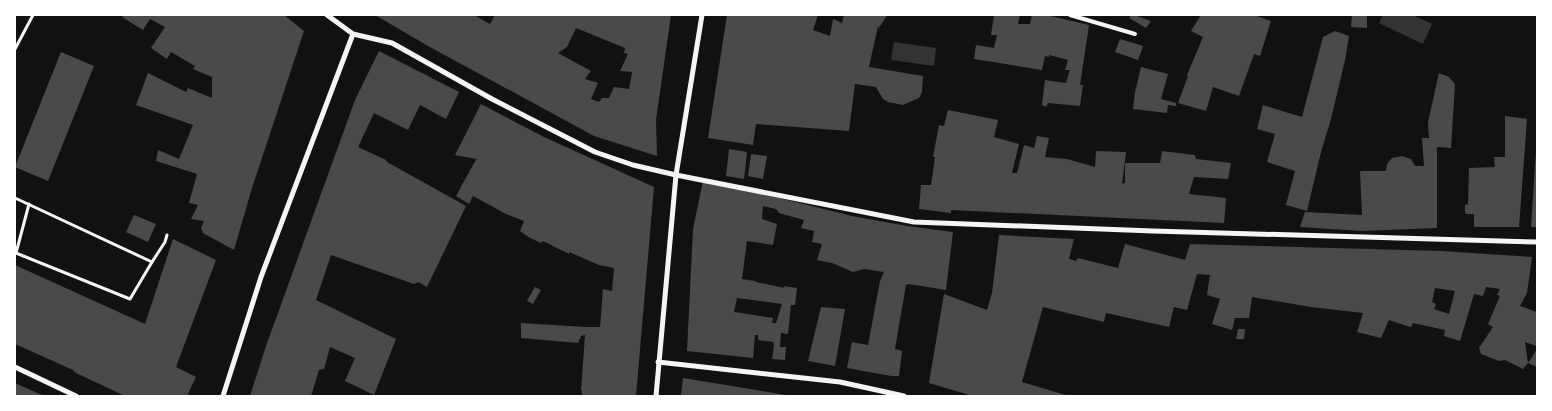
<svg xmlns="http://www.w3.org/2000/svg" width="1552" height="411" viewBox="0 0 1552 411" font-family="'Exo 2',sans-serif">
	<rect width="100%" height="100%" fill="#111"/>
	<g fill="#333">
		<path d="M1383,15H1413L1432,24L1423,44L1379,23Z"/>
		<path d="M894,42L936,48L934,66L891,60Z"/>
	</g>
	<g fill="#4a4a4a" fill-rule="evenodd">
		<path d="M124,15H284L304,31L252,188L234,250L203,233L201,228L204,221L191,219L198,205L189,203L197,174L156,161L158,150L179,159L193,125L136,105L148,73L186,92L188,88L212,98V77L193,69L195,66L171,52L167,59L151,48L165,27L150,19L143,30L122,17Z"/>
		<path d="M375,15H474L490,24L495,15H671L656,120L657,156L594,136L428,46ZM576,28L625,48L624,53L628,54L620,71L632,72L629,89L614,87L609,98H602L599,102L591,99L598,83L585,79L591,71L558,53L567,47Z"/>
		<path d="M727,15H818L813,30L830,36L833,19L842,23L844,15H887L879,28L878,26L869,67L923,76L922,92L919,98L903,105L888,102L883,99L876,87L855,84L849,131L756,124L753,145L708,138Z"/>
		<path d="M994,15H1020L1018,24H1030L1032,15H1046L1089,25L1080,85H1083L1080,106L1048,103L1046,107L1042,105L1045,80L1066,83L1070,70H1065L1068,60L1049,55V57L1045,56L1042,70L974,59L976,45L994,48L997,35H991Z"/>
		<path d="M1131,15H1134L1151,21L1146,28L1129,18Z"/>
		<path d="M1201,15H1254L1271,21L1260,56L1254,54L1239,96L1213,87L1206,111L1178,103L1188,76L1187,75L1203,37L1191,31Z"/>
		<path d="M1352,15H1367V28L1351,27Z"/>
		<path d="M1335,31L1349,36L1345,60L1331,119L1321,152L1307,211L1286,205L1295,171L1267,162L1275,134L1257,129L1263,105L1302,117L1323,37Z"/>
		<path d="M1120,39L1143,46L1138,60L1115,52Z"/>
		<path d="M379,51L459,92L446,119L420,105L408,130L374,113L358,147L386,160L387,162L466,206L427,287L418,282L414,284L331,255L316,300L396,339L374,395L345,381L355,358L330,347L324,369L319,370L311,396H250L266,346L355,100Z"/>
		<path d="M61,52L94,66L48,181L15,167Z"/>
		<path d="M1141,67L1168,74L1161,99L1176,103V106L1168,105L1167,113L1133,109L1135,92Z"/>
		<path d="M1439,73L1449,77L1455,84L1451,148L1437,147V228L1362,231L1300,227L1305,212L1362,215L1360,171H1386L1387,164L1392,158L1402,156L1411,159L1415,166H1424L1422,138H1429L1428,122Z"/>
		<path d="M481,104L544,137L654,187L636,396H582V391H581L585,335L581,336L578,343L521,338V323L585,327H600L603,289L612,291L614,268L599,265L569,252V254L543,241L541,243L530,238L520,231L524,221L506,214L473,196L469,204L456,196L474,163L477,159L455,155Z"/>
		<path d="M948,110L998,120L994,137L1019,144L1012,173H1017L1024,145L1034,148L1037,136L1049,138L1045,157L1067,159L1095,167L1096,151L1126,152L1122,184L1125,183V163H1160L1162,151L1195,155L1196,159L1231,163L1228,179L1194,177L1189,194L1226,198L1224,223L951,210V213L919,209L921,185H931L935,157H933L939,125L944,126Z"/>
		<path d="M1505,116L1527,119L1519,227H1474V214H1467L1465,213V205L1468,204L1469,168L1495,167L1494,157H1505Z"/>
		<path d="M729,149L747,152L744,179L726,176Z"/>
		<path d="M1536,151H1537V227H1531Z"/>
		<path d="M751,154L767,156L763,179L748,176Z"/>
		<path d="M703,181L751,191L852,216L907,226L953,232L946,290L909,284L906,285L895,349L902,351L899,376H891L847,368L852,342L868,345L880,281L884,272L864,269L853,272L832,263L817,260L822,244L812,242L814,231L801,228L804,220L779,213L776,209L763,206L762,219L777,224L773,245L747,241L742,279L755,281L756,282L785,288L783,286L797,288L795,305H791L788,334L781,333L780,347H786L785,360L772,359L774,346L773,342L758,340V335H755L753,358L687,351L693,229ZM737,298L782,304L776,323H772L773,318L734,312Z"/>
		<path d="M134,215L156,224L148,242L126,232Z"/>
		<path d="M999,235L1074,239L1069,259L1076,261L1078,258L1118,268L1125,244L1185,260L1190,244L1442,251L1532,257L1527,293L1520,306L1537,312V344L1536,346L1525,342L1528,363L1537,349V367L1528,363L1523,369L1505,360L1499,361L1481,354L1479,348L1493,327L1488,324L1500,296L1497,295L1500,289L1486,287L1483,296L1474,294L1460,341L1444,336L1445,330L1413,323L1411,327H1410L1389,320L1381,338L1357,332L1363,313L1311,307L1252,297L1249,318H1235L1232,330L1212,324L1220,299L1207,295L1210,275L1197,274L1187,310L1174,307L1169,327L1106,313L1104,322L1043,307L1022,382L1069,396H973L929,383L944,294L987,310L992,293ZM1435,288L1455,291L1449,314L1434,309L1436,304L1432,302Z"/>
		<path d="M173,239L216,260L176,367L196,377L187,396H125L76,373L73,370L15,344V265L145,324Z"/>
		<path d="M535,287L541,290L533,304L527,301Z"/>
		<path d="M821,307L845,309L835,366L808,361Z"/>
		<path d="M1238,329H1245L1244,339H1236Z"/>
		<path d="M683,378L786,395V396H681Z"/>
		<path d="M15,383L44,396H15Z"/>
	</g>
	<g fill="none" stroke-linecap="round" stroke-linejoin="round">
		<g stroke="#f5f5f5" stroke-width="3">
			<path d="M15,49L33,15"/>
			<path d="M15,198L152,262L165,242L167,235"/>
			<path d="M29,204L16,253L130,299L152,262"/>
		</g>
		<path stroke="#f5f5f5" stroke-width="4" d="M1070,15L1135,34"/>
		<g stroke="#f5f5f5" stroke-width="5">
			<path d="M327,15L353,34L392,43L492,99L595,152L633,165L676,175L914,222L1153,231L1537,242"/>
			<path d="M658,362L840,382L904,396"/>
			<path d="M15,367L76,396"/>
			<path d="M223,396L261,277L353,34"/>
			<path d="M656,396L676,175L702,15"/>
		</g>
	</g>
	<rect width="1552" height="411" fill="none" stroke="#ffffff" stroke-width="32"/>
</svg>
